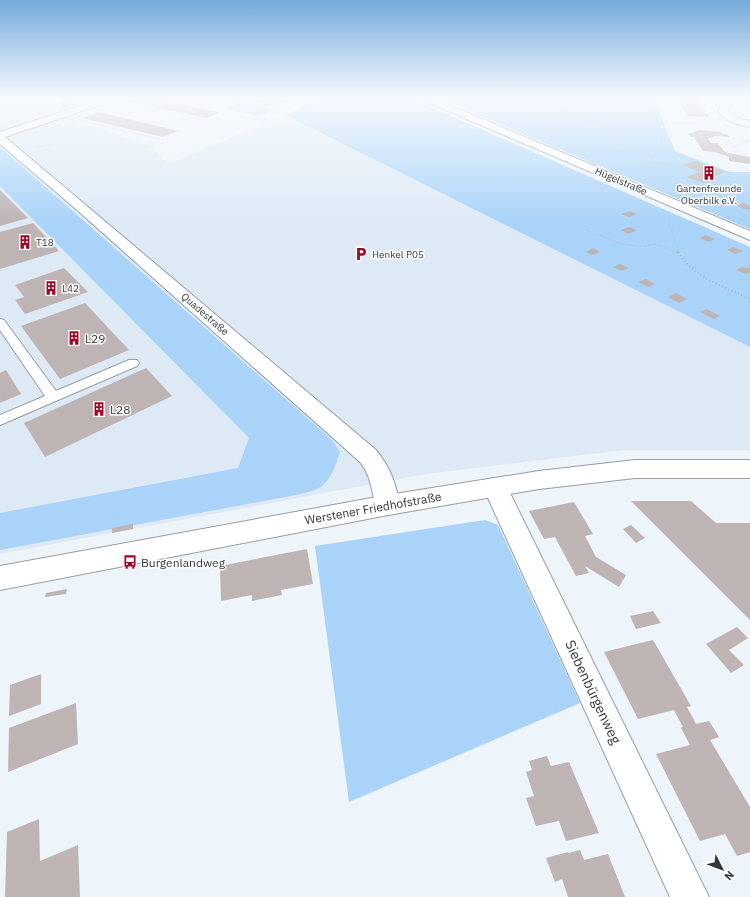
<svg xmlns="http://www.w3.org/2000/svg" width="750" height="897" viewBox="0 0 750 897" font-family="'IBM Plex Sans',sans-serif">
	<rect width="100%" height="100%" fill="#edf4fa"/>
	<path fill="#ddeaf6" d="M0,98H51L68,108L76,123L96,127L153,147L168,164L285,115L750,347V450H625L426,474L0,554Z"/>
	<g fill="#a9d3f9">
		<path d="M325,98H410L750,247V347L285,115Z"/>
		<path d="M438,98H656L657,107L675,151L730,172H750V229Z"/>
		<path d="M238,103L273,109L260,116L224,109Z"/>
		<path d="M0,147L332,440L340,452C336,465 330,483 317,489C310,492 303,493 296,495L0,550V513L238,468L249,438L0,186Z"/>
		<path d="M485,520L498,525L580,703L349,802L315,546Z"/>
	</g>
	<g fill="#bdb4b3">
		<path d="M138,98H147L220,112L207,118L128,102Z"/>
		<path d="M263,98H295L276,107L253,102Z"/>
		<path d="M449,98H461L470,101L462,103Z"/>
		<path d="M677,99L698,100L709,117L687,116Z"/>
		<path d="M68,100L76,105L66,107L59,102Z"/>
		<path d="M98,112L137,121L178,131L163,137L82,118Z"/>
		<path d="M699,130L721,132L723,134H727L730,137L715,136L708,139L711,143H718L724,151L728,153L750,157V164L729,161V157L715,152L703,151L694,137H691L689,134Z"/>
		<path d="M695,161L725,172L712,177L717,179L703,183L687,177L700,172L682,165Z"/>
		<path d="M0,190L28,218L0,226Z"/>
		<path d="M744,203L750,206V209L747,210L737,206Z"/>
		<path d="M630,211L637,214L629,217L621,214Z"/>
		<path d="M33,223L59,251L0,269V232Z"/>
		<path d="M629,227L637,230L628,234L621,230Z"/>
		<path d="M706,235L715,239L709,242L700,238Z"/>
		<path d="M733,247L743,251L736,254L727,250Z"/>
		<path d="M593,248L600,252L593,255L586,252Z"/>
		<path d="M620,264L629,268L622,271L613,267Z"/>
		<path d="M742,267L750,268V273L746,274L736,270Z"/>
		<path d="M64,268L88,292L25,314L15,300L24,297L15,285Z"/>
		<path d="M646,279L655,284L648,287L638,282Z"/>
		<path d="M676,293L687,299L679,303L668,297Z"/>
		<path d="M85,303L129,350L60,379L21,326Z"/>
		<path d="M706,309L720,316L713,319L700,312Z"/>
		<path d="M146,368L172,396L45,457L24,423Z"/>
		<path d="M6,370L21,394L0,403V373Z"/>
		<path d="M631,501H691L716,523H750V620Z"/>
		<path d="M574,502L593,534L585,536L596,557L626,575L619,587L585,566L589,573L576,576L555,537L544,539L529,511Z"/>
		<path d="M133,524V529L112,533V528Z"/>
		<path d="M631,525L645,538L636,543L623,529Z"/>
		<path d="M307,549L313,584L281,590L282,595L252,601V595L221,601L220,566Z"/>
		<path d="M67,589L66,594L45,597L46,593Z"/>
		<path d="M653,611L661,623L636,629L630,616Z"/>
		<path d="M737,627L748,638L729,650L744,665L731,673L706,644Z"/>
		<path d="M653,640L691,706L687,707L696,724L709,721L719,737L710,740L750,807V852L737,856L725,834L700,841L656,754L690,745L681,728L683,727L674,710L638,719L604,652Z"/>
		<path d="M41,674V704L9,716L10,685Z"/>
		<path d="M76,703L78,744L8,772L9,728Z"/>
		<path d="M547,756L551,766L569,762L599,833L566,841L559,821L536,826L526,798L534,796L526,772L532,770L529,761Z"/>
		<path d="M39,819L40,861L78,845L80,897H5L7,832Z"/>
		<path d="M580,850L584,860L608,854L625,897H568L562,879L555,882L546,858L568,852L569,853Z"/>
	</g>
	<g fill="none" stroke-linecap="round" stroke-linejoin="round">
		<defs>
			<g id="lane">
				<path d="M69,98H76L89,107L84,108Z"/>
				<path d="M0,319L4,320L56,391L129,360H137L139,363L137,366L0,425V415L45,396L0,330Z"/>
			</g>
			<g id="street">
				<path d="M104,98H117L115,100L5,137L376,450C390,467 396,484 400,505L397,512L388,515L379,512C370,494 374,480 360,462L77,210L0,144V132Z"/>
				<path d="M729,98H739L729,108L728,111L738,118L750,121V127C738,124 726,122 718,112L721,105Z"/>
				<path d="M495,478L503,481L507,487L709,897H670L483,487L487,481Z"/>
			</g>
			<g id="secondary">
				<path d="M420,98H432L750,231V240L422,100Z"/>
				<path d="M635,460H750V478H635L539,489L388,515L0,590V566L388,495L539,471Z"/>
			</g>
		</defs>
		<use href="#lane" stroke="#979da3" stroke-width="2"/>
		<use href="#street" stroke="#979da3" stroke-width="2"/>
		<use href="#secondary" stroke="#979da3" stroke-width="2"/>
		<g stroke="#b0b6bb" stroke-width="1" stroke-dasharray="0.5 1.5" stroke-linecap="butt">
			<path d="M567,98V117"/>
			<path d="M128,103L206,120"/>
			<path d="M489,104L493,103L498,98"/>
			<path d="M520,114L561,117"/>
			<path d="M575,119L599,122L598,117"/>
			<path d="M91,123L160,139"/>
			<path d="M657,123L712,124"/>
			<path d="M572,126L652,157"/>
			<path d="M37,147L51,144"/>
			<path d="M733,147L748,140"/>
			<path d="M650,161L673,166"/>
			<path d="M646,166C650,161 656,155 659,149C666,134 655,111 648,98"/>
		</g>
		<g stroke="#b0b6bb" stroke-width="1.5" stroke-dasharray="0.5 2" stroke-linecap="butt">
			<path d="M670,165L694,174"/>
			<path d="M644,169L647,165"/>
			<path d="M668,219L679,253"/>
			<path d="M586,230L619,243L640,247L655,244L680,253"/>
		</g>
		<g stroke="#b0b6bb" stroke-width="2" stroke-dasharray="1 2.5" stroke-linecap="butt">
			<path d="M677,252L680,253"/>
			<path d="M679,252C691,277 726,287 750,299"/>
		</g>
		<use href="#lane" fill="#fff" fill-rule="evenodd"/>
		<use href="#street" fill="#fff" fill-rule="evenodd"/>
		<use href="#secondary" fill="#fff" fill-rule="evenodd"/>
	</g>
	<linearGradient id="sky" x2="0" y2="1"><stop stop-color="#74aadb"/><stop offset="0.44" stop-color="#f7fafd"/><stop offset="1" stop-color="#f7fafd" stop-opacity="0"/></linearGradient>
	<rect width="750" height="223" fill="url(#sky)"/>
	<defs>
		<symbol id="building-bare" viewBox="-9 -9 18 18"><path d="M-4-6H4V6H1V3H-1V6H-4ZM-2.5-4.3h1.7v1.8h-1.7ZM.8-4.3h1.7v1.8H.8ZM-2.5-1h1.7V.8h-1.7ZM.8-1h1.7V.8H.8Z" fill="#a30525" stroke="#fff" stroke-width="2.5" paint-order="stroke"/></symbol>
		<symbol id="parking-bare" viewBox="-9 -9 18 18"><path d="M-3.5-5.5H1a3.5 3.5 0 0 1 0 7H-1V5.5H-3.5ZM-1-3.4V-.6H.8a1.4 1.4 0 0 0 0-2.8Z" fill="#a30525" stroke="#fff" stroke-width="2.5" paint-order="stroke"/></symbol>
		<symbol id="bus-bare" viewBox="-9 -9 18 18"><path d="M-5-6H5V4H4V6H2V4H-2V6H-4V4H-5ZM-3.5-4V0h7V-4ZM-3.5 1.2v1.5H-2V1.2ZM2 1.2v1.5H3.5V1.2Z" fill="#a30525" stroke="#fff" stroke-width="2.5" paint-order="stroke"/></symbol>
	</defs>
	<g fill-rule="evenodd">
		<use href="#building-bare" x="699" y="163" width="20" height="20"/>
		<use href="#building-bare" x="15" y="232" width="20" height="20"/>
		<use href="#parking-bare" x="351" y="244" width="20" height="20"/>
		<use href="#building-bare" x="41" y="278" width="20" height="20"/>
		<use href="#building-bare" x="64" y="328" width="20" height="20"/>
		<use href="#building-bare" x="89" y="399" width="20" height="20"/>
		<use href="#bus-bare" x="120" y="552" width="20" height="20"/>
	</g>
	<g text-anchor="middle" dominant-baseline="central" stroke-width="3" stroke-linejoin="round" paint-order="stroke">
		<g font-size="10" fill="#333638" stroke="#fff">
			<text transform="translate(621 181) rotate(23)">Hügelstraße</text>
			<text transform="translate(205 314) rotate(41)">Quadestraße</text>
		</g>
		<g font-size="10" fill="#333638" stroke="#fff" text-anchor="start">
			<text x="709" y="188" text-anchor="middle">Gartenfreunde<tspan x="709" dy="12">Oberbilk e.V.</tspan></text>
			<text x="36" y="242">T18</text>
			<text x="372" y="254">Henkel P05</text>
			<text x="62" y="288">L42</text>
		</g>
		<g font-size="12" fill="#333638" stroke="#fff" text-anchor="start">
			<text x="85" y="338">L29</text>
			<text x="110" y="409">L28</text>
			<text x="141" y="562">Burgenlandweg</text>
		</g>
		<g font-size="12" fill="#333638" stroke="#fff">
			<text transform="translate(373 508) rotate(-10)">Werstener Friedhofstraße</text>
		</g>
		<g font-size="14" fill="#333638" stroke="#fff">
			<text transform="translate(593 692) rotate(65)">Siebenbürgenweg</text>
		</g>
	</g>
	<g transform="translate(722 869) rotate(132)" stroke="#ffffff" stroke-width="3" paint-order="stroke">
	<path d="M0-3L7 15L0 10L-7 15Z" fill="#333638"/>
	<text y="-6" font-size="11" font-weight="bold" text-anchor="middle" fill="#333638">N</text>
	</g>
</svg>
